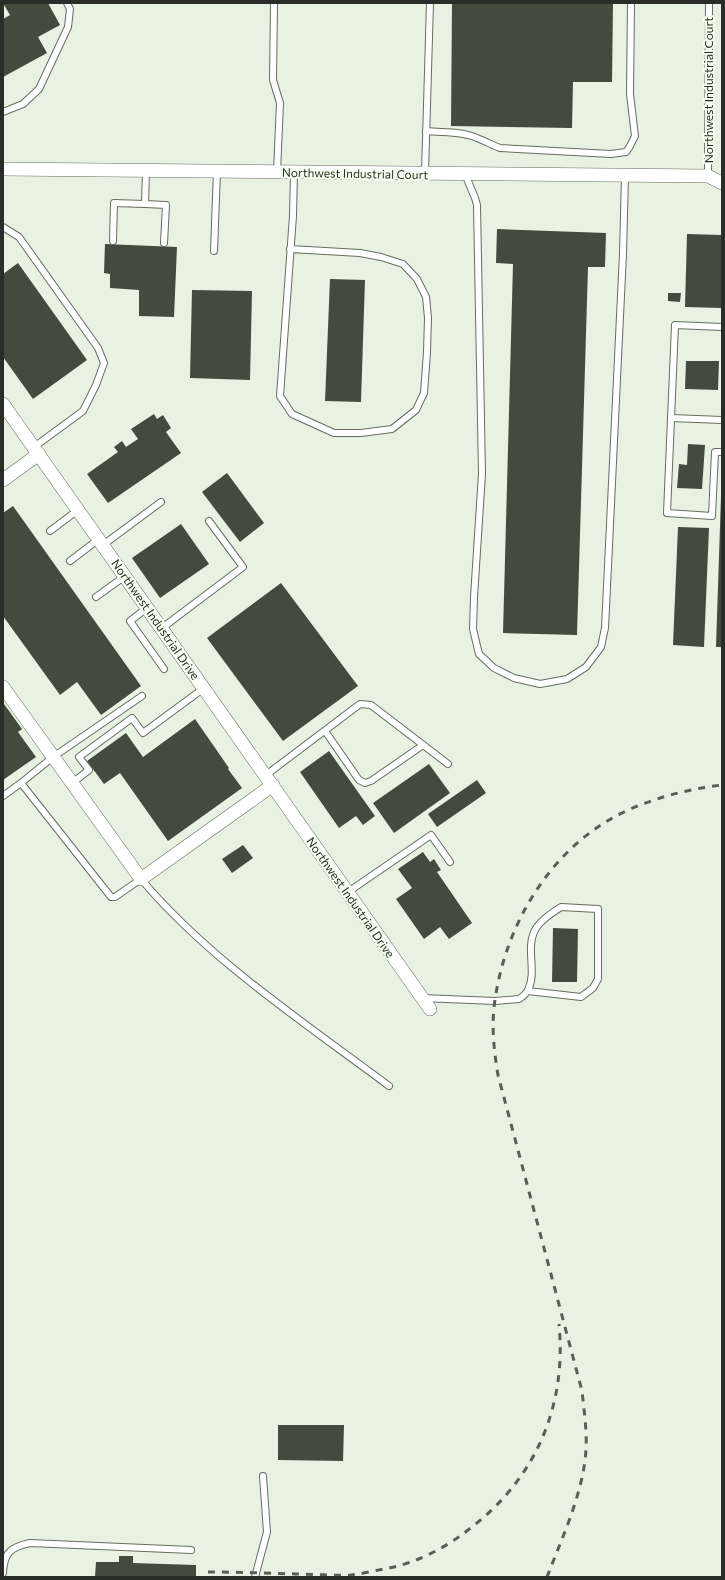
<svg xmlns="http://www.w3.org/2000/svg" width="725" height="1580" viewBox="0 0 725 1580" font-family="Commissioner,sans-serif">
	<rect width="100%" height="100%" fill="#e9f1e2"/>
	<g fill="#444b3e">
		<path d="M3,3H48L60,25L38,37L47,53L3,77V19L10,15Z"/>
		<path d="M452,3H613L612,82H573L572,128L451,126Z"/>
		<path d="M497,229L606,233L605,267H588L577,635L503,633L513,264L496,263Z"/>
		<path d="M687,234L722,235V308L685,307Z"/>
		<path d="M105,244L177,247L174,317L139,316V290L110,288V274L104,273Z"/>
		<path d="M18,263L87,360L33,399L3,357V274Z"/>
		<path d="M330,279L365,280L361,402L325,401Z"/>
		<path d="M192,290L252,291L250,380L190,378Z"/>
		<path d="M668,293H681L680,302L668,301Z"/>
		<path d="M686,361H719L718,390L685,389Z"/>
		<path d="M154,414L157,419L163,415L171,428L166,432L181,453L108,503L87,474L118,452L114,447L122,441L126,447L138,439L131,429Z"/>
		<path d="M688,444L705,445L702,489L677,488L679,464L687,465Z"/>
		<path d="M227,473L264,523L240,542L202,492Z"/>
		<path d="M721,496H722V647H716Z"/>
		<path d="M13,506L141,686L101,715L77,682L60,695L3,616V513Z"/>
		<path d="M181,524L209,564L160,598L132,558Z"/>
		<path d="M678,527L709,528L704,647L673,645Z"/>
		<path d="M281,583L358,686L283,741L207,638Z"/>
		<path d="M4,704L22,729L18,732L36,757L3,780V705Z"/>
		<path d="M195,719L229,768L228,769L242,788L168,841L120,773L104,784L87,761L126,733L143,757Z"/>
		<path d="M329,751L375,816L363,825L356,816L339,828L300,772Z"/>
		<path d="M429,764L450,793L394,833L373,803Z"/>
		<path d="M477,780L486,793L437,827L428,814Z"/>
		<path d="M243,845L253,858L232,873L222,859Z"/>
		<path d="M423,852L430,862L434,859L441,870L437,872L472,923L449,939L440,927L424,939L396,899L412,888L398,869Z"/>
		<path d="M553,928L578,929L577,982H552Z"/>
		<path d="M278,1425H344L343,1461L278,1460Z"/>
		<path d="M119,1556H133V1563L196,1565V1577H95L96,1562H119Z"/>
	</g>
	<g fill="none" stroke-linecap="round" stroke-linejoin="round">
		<defs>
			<g id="service">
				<path d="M274,3L273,80L280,103L277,172"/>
				<path d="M3,112L23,104L39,89L68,27L70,9L67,3"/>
				<path d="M426,131C442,133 462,131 477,138C485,141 492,145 500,148L611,154L626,152L630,146L635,136L630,94L631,3"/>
				<path d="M146,171L145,204L166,205L164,243"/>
				<path d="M425,173L430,3"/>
				<path d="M465,174L475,198L477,205L482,474L474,597L473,629L479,654L494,668L514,678L540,684L567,679L586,667L601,647L605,628L623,254L625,175"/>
				<path d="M708,176L709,3"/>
				<path d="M3,227L19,237L98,348L104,363L96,385L83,411L34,447"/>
				<path d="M113,241L114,203L145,204"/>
				<path d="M290,249L360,253L381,257L403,264L417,279L426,297L428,318L427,352L424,393L416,410L392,429L361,433H334L292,414L280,396L293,216L294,172"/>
				<path d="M214,251L217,171"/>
				<path d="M722,327L675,325L667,513L712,516L715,452H722"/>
				<path d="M671,418L722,420"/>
				<path d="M50,531L78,510"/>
				<path d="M103,545L161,502"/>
				<path d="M70,561L99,539"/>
				<path d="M96,597L125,576"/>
				<path d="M147,608L130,621L164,669"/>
				<path d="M162,628L243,567L209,521"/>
				<path d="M325,731L359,780L365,783L371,781L423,745"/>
				<path d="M266,775L360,704L371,705L448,764"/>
				<path d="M21,783L53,757L142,696"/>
				<path d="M72,783L89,770L79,757L132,718L143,733L204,688"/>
				<path d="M3,796L21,783L111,897H115L141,879C208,959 305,1023 389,1086"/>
				<path d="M348,892L431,835L450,862"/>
				<path d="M422,998L495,1001L519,999C522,997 526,994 528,990C537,972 526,950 534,932C539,921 552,913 561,907L598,909V979L593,988L581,997L528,991"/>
				<path d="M3,1573C4,1552 11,1547 30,1543L191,1550"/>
				<path d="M255,1577L267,1532L263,1476"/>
			</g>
			<g id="minor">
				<path d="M3,169L708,176L722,183"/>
				<path d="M3,404L430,1009"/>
				<path d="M3,480L39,454"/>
				<path d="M3,687L141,879L273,785"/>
			</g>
		</defs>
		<use href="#service" stroke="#656d60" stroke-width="8"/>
		<use href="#minor" stroke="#656d60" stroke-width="14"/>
		<use href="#service" stroke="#fff" stroke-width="6"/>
		<use href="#minor" stroke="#fff" stroke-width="13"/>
		<g stroke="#5a5e56" stroke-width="3" stroke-dasharray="7 7" stroke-linecap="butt">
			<path d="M208,1572C237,1572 267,1573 296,1574C314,1574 333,1576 351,1575C361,1574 373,1571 384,1569C414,1564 444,1549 468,1530C535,1480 567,1407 559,1324"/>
			<path d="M547,1577C562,1538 584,1491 586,1449C587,1430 584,1410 582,1391L498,1075C494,1051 491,1025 495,1000C506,922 553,845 626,811C657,797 689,789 722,785"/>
		</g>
	</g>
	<g text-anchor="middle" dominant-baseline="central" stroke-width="4" stroke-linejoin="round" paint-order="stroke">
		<g font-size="12" fill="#2a2d27" stroke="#f6ffef">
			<text transform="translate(708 90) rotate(-90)">Northwest Industrial Court</text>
			<text transform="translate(355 173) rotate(1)">Northwest Industrial Court</text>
			<text transform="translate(156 619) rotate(55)">Northwest Industrial Drive</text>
			<text transform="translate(351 897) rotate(55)">Northwest Industrial Drive</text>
		</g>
	</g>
	<rect width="725" height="1580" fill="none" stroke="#2a2d27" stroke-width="8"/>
</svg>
